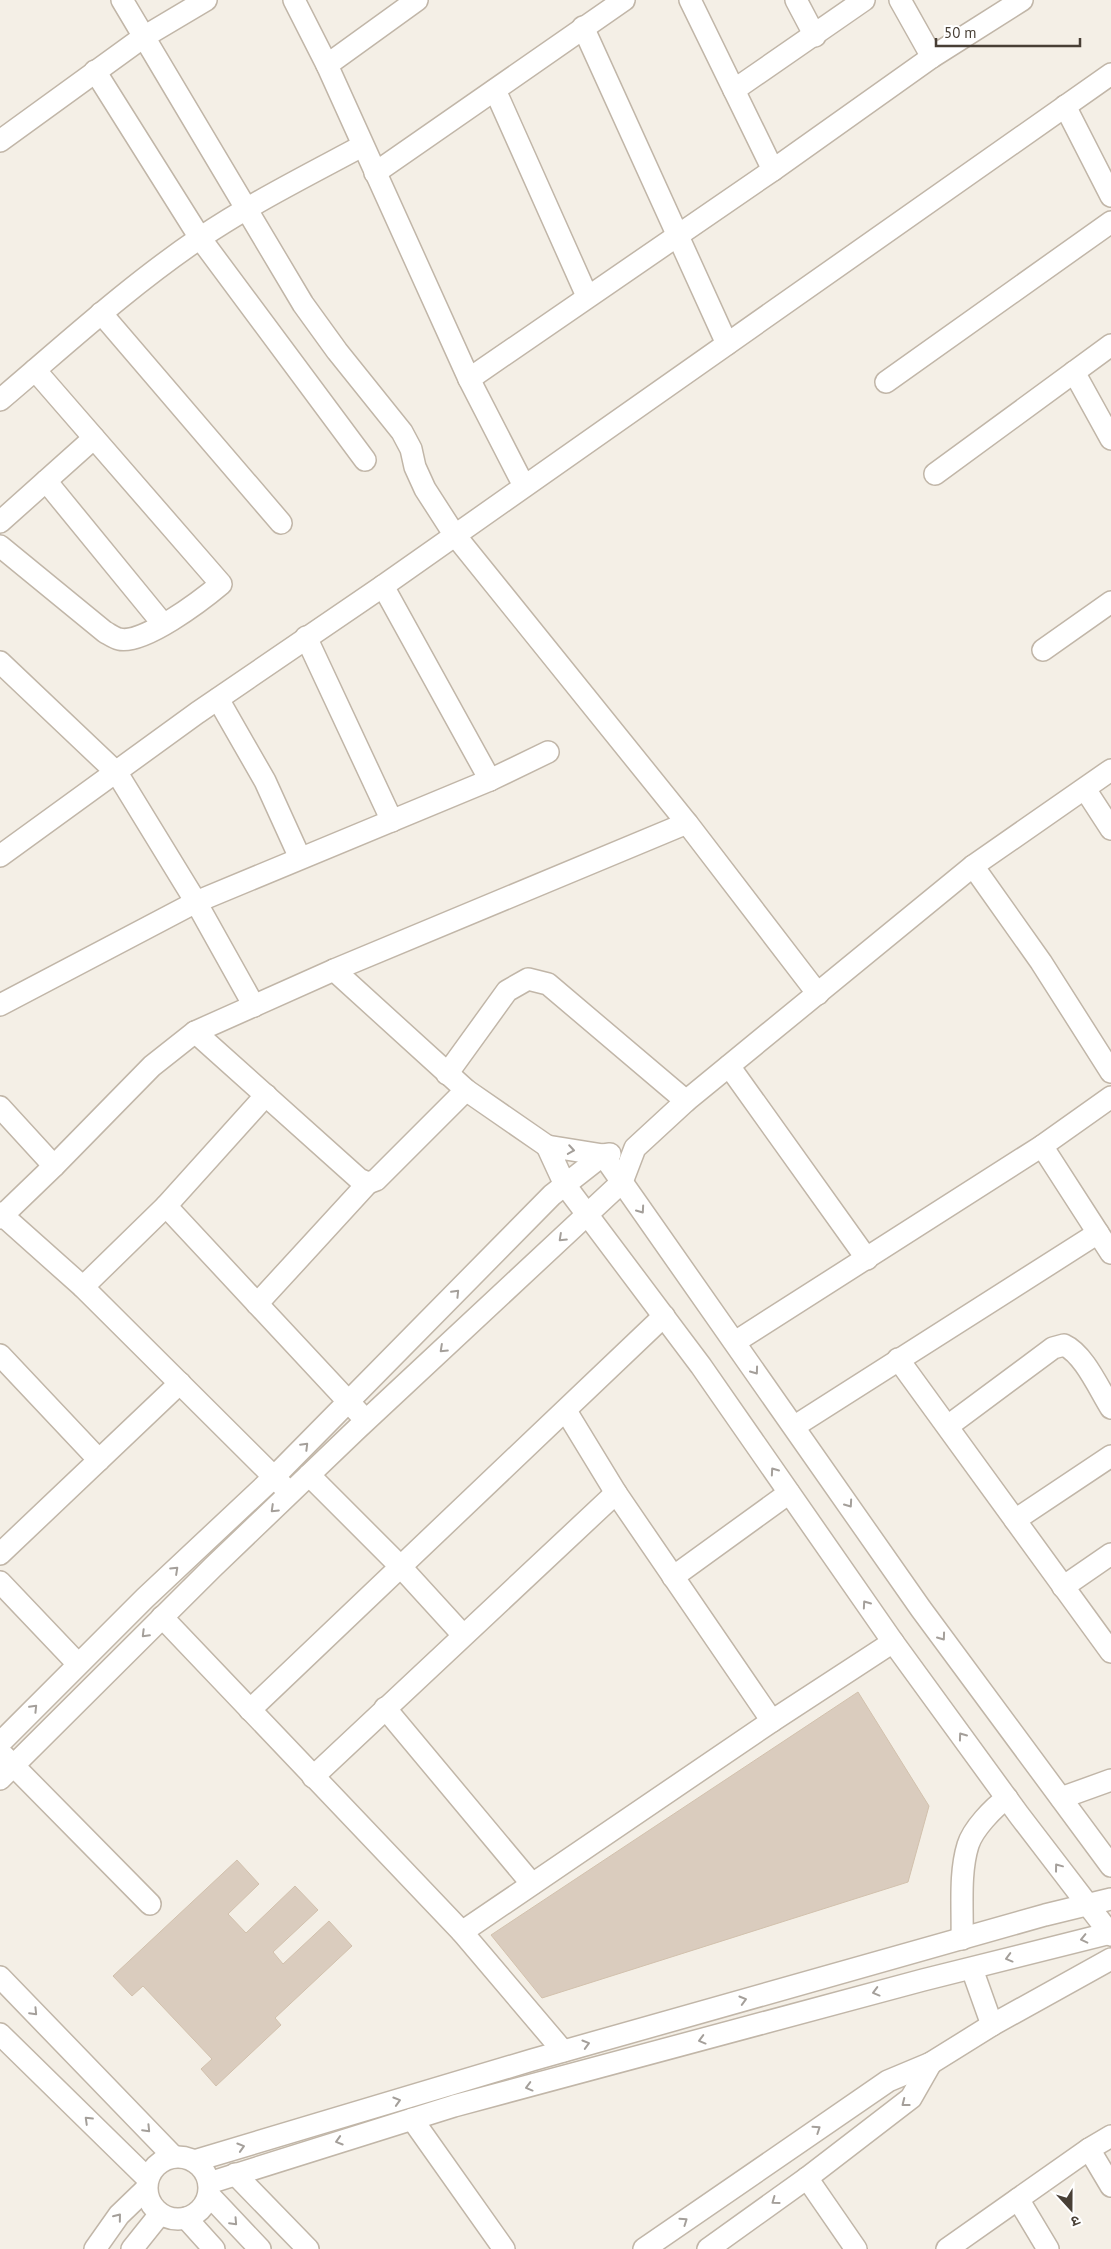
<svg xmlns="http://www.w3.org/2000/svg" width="1111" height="2249" viewBox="0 0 1111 2249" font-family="'PT Sans','Noto Sans Devanagari',sans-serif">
	<rect width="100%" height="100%" fill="#f4efe6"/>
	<g fill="#daccbe" stroke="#d2c1ad">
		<path d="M858,1692L929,1806L908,1882L542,1998L491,1935Z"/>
		<path d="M237,1860L259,1884L228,1914L246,1933L295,1886L318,1910L273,1952L283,1964L329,1921L352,1946L275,2018L281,2025L216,2086L201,2069L212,2059L143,1986L132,1996L113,1976Z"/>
	</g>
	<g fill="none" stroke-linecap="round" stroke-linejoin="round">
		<defs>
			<g id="minor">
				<path d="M122,0L303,304L337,351L402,432L411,449L415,467L425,489L454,534L687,823L818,994"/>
				<path d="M294,0L327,65L469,379L524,486"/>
				<path d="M690,0L773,170"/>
				<path d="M796,0L815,36"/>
				<path d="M900,0L932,57"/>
				<path d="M583,27L727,344"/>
				<path d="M327,65L417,0"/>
				<path d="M95,71L200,238L365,460"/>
				<path d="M495,90L587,296"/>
				<path d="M734,90L864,0"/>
				<path d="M1065,106L1111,196"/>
				<path d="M0,141L142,38L206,0"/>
				<path d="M375,173L624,0"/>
				<path d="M101,313L281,523"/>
				<path d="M1074,372L1111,439"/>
				<path d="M469,379L773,170L932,57L1022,0"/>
				<path d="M886,382L1111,222"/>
				<path d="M0,400C65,345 129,286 200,238C252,203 308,175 362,146"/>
				<path d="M935,474L1111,345"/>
				<path d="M46,481L163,624"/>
				<path d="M0,522L94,438"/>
				<path d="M0,546L105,632C109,634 114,638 119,639C143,645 202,600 221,584L35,370"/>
				<path d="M383,586L490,780"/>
				<path d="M306,637L392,821"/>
				<path d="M1043,650L1111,602"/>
				<path d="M0,662L117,773L196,902L254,1006"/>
				<path d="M218,699L265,781L300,858"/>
				<path d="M1085,789L1111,829"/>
				<path d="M0,856L197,713L383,586L1111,74"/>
				<path d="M973,866L1041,962L1111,1072"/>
				<path d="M334,970L466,1090L547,1146"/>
				<path d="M0,1005L196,902L490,780L548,752"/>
				<path d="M195,1032L359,1179L368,1183L376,1180L466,1090"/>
				<path d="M729,1066L867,1259"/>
				<path d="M447,1074L507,991L528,979L548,984L686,1101"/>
				<path d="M0,1107L54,1166"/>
				<path d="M1042,1146L1111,1253"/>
				<path d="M166,1206L359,1413"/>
				<path d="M0,1213L83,1287L283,1486"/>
				<path d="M0,1218L54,1166L152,1066L195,1032L334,970L687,823"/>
				<path d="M83,1287L166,1206L266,1095"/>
				<path d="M257,1304L368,1183"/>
				<path d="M735,1342L1042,1146L1111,1097"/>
				<path d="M0,1355L99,1460"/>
				<path d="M898,1359L1111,1652"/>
				<path d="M566,1411L616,1493L772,1721"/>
				<path d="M795,1426L1098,1233"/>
				<path d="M948,1426L1053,1348L1064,1345C1084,1354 1099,1389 1111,1408"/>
				<path d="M309,1475L400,1566L463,1635"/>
				<path d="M1015,1520L1111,1456"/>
				<path d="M0,1554L180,1383"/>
				<path d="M673,1577L789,1493"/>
				<path d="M0,1582L78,1664"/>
				<path d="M1063,1587L1111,1554"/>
				<path d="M162,1617L462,1932L563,2051"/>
				<path d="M385,1708L532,1884"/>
				<path d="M250,1710L664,1316"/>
				<path d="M0,1743L145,1598L274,1477L552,1195L603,1155L610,1154"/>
				<path d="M4,1756L150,1904"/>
				<path d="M313,1777L616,1493"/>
				<path d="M0,1779L213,1567L357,1429L622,1182L635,1148L686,1101L973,866L1111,770"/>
				<path d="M1061,1798L1111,1780"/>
				<path d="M1111,1866L921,1609L603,1155L547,1146L565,1185L701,1366L893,1642L1019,1815L1111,1935"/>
				<path d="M462,1932L772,1721L893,1642"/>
				<path d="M962,1939C963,1909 959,1874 968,1845C973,1829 993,1808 1007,1798"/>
				<path d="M972,1969L992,2025"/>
				<path d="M0,1977L173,2156"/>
				<path d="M0,2034L147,2178"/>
				<path d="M412,2119L504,2249"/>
				<path d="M1089,2149L1111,2186"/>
				<circle cx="178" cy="2188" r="31"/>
				<path d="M194,2161L532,2060L1045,1915L1111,1899"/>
				<path d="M235,2174L308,2249"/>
				<path d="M807,2178L856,2249"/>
				<path d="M209,2183L454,2106L923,1980L1111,1933"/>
				<path d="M209,2195L260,2249"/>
				<path d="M1018,2199L1048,2249"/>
				<path d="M186,2218L214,2249"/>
				<path d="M95,2249L119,2215L146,2189"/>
				<path d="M132,2249L160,2214"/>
				<path d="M644,2249L888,2081L931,2063L992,2025L1111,1959"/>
				<path d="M708,2249L807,2178L911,2098L931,2063"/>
				<path d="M947,2249L1089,2149L1111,2136"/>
			</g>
		</defs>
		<use href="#minor" stroke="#c1b6a8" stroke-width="24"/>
		<use href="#minor" stroke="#fff" stroke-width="21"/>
	</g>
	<defs><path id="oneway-chevron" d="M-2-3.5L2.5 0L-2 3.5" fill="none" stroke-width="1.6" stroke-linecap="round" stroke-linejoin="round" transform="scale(1.25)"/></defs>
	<g stroke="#a49f9a">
		<use href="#oneway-chevron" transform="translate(571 1150) rotate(9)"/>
		<use href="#oneway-chevron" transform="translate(641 1210) rotate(55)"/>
		<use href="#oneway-chevron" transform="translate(562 1238) rotate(137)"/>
		<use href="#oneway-chevron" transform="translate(456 1293) rotate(-46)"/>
		<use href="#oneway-chevron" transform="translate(443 1349) rotate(137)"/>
		<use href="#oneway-chevron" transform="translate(755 1371) rotate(54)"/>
		<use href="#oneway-chevron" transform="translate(305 1446) rotate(-45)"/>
		<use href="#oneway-chevron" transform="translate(774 1471) rotate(-125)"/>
		<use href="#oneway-chevron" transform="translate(849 1504) rotate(55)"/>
		<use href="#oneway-chevron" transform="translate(274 1509) rotate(136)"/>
		<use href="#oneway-chevron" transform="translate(175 1570) rotate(-43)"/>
		<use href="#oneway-chevron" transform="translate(866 1604) rotate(-125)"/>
		<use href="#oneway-chevron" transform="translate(145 1634) rotate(135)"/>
		<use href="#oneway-chevron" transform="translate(942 1637) rotate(54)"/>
		<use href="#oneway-chevron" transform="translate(34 1708) rotate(-46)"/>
		<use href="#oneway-chevron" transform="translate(962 1736) rotate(-126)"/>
		<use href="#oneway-chevron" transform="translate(1058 1867) rotate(-127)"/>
		<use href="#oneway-chevron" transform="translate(1084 1939) rotate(167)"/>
		<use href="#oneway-chevron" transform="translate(1009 1958) rotate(165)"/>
		<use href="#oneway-chevron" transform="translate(876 1992) rotate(165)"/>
		<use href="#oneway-chevron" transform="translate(743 2000) rotate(-16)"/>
		<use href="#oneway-chevron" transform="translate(34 2012) rotate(46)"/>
		<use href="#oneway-chevron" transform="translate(702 2040) rotate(165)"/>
		<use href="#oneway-chevron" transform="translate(586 2044) rotate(-16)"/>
		<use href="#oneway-chevron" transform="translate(529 2087) rotate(165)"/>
		<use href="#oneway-chevron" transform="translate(397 2101) rotate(-17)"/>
		<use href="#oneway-chevron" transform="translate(905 2103) rotate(142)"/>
		<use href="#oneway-chevron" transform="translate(88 2120) rotate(-136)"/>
		<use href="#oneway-chevron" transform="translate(147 2129) rotate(46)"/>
		<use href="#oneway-chevron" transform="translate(817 2129) rotate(-34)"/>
		<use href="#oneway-chevron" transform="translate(339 2141) rotate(163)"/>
		<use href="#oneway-chevron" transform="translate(241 2147) rotate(-17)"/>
		<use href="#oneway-chevron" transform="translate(775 2201) rotate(144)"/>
		<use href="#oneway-chevron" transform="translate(118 2217) rotate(-51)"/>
		<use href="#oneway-chevron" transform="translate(684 2221) rotate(-35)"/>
		<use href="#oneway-chevron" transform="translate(234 2222) rotate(47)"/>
	</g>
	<g transform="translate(1071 2209) rotate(159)" stroke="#ffffff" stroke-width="4" paint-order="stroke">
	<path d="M0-4L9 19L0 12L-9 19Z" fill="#483f35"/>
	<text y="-8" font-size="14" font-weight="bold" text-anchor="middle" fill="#483f35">उ</text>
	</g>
	<path d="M936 38v8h144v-8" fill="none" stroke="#483f35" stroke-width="2.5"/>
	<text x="944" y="38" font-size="15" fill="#483f35" stroke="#ffffff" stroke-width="4" paint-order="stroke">50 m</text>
</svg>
